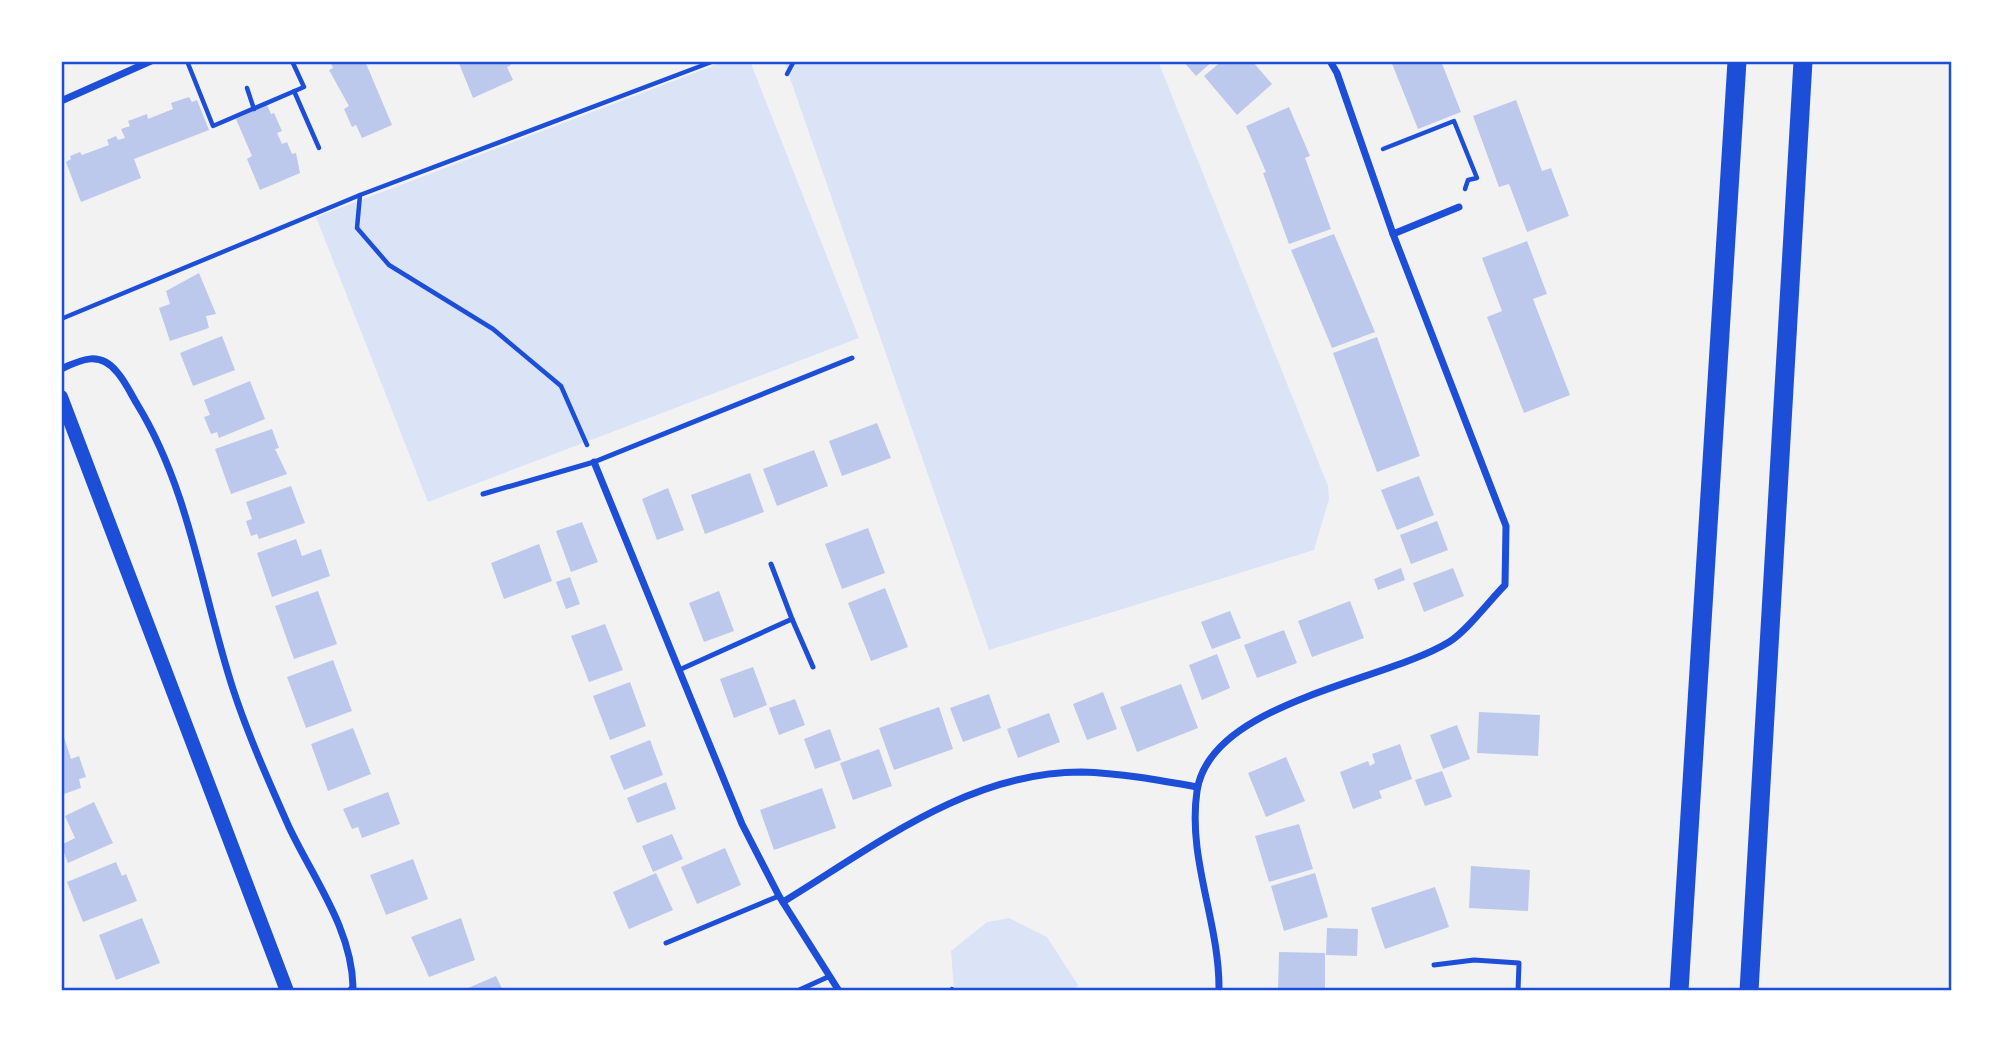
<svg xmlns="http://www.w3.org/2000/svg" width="2013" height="1052" viewBox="0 0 2013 1052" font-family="Figtree,sans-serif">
	<rect width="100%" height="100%" fill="#f2f2f2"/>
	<g fill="#dbe4f7">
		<path d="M726,61H750L859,338L428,502L316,217Z"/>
		<path d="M784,61H1158L1328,486L1329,499L1314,550L989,650Z"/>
		<path d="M1009,918L1047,937L1078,985L1074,991H954L951,951L987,922Z"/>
	</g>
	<g fill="#bdc9ec">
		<path d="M330,61H365L392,125L362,138L356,125L352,127L344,109L349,106L329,70L333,68Z"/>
		<path d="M458,61H509L511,65L507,67L513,80L473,98Z"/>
		<path d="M1183,61H1213L1196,76Z"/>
		<path d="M1222,61H1252L1272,84L1237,115L1204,76Z"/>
		<path d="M1391,61H1441L1461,112L1418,129Z"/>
		<path d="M189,97L192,102L197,100L209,130L134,159L141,178L81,202L66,162L71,159L70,156L80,152L82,155L109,145L107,140L116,136L118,140L125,138L121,129L130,126L128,121L147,114L148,119L173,109L171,103Z"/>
		<path d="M1516,100L1542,171L1551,168L1569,216L1527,232L1509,184L1499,187L1473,116Z"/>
		<path d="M267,105L271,114L274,113L282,131L277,133L282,144L287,142L292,154L296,153L300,173L260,190L247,159L252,156L236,119Z"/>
		<path d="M1289,107L1310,156L1305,158L1331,229L1289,244L1263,173L1266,172L1246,126Z"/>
		<path d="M1334,234L1375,332L1332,348L1291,250Z"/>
		<path d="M1527,241L1547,294L1533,299L1570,395L1524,413L1487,317L1502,311L1482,258Z"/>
		<path d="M199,273L216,314L206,316L209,328L170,341L159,308L170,304L166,291Z"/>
		<path d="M222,336L235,370L193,386L180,353Z"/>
		<path d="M1377,337L1420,456L1377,472L1333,353Z"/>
		<path d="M250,381L265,419L219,438L217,432L211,434L204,417L210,415L204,400Z"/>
		<path d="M877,423L891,458L842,476L829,441Z"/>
		<path d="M272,429L279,448L275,449L287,474L231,494L215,449Z"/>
		<path d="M814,450L828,486L777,506L763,469Z"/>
		<path d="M750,473L764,512L705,534L691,495Z"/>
		<path d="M1419,476L1434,515L1397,530L1381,490Z"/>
		<path d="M291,486L305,523L259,539L257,534L251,536L246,521L252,519L246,502Z"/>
		<path d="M668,488L684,530L657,540L642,499Z"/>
		<path d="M1437,521L1448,550L1411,564L1400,535Z"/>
		<path d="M582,522L598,562L571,572L556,531Z"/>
		<path d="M868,528L885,573L842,589L825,544Z"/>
		<path d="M296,539L302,556L321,549L330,576L272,597L257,553Z"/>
		<path d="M539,544L552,581L504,599L491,563Z"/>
		<path d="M1401,568L1405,580L1378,590L1374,579Z"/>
		<path d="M1453,568L1464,596L1424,612L1413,583Z"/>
		<path d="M570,577L580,604L566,609L556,582Z"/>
		<path d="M885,588L908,647L871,661L848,603Z"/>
		<path d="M318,591L337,644L294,659L275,606Z"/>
		<path d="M719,591L734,631L704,642L689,603Z"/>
		<path d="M1350,601L1364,638L1312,657L1298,621Z"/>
		<path d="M1230,611L1241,638L1212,649L1201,622Z"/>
		<path d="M605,624L623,670L589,682L571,636Z"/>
		<path d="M1284,630L1297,663L1257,678L1244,645Z"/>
		<path d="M1217,654L1230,688L1202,700L1189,665Z"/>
		<path d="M333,660L352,711L306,728L287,677Z"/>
		<path d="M753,667L767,705L734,718L720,679Z"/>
		<path d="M630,682L646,726L610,740L593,696Z"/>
		<path d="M1181,684L1198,728L1137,752L1120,707Z"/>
		<path d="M1103,692L1117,729L1087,740L1073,704Z"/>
		<path d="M989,694L1001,728L963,742L950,708Z"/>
		<path d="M795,699L805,725L779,735L769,708Z"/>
		<path d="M939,707L953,749L894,770L879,728Z"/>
		<path d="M1479,712L1540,715L1538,756L1477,753Z"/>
		<path d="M1049,713L1060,742L1018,758L1007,729Z"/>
		<path d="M1457,725L1470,759L1443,769L1430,735Z"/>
		<path d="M353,728L371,774L328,791L311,744Z"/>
		<path d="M830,729L841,760L815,769L804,739Z"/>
		<path d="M64,737L71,759L79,756L86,777L79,779L81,788L61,795V738Z"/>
		<path d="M650,740L663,775L624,790L610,756Z"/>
		<path d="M1400,744L1412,779L1379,791L1382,798L1353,809L1340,772L1368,761L1370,766L1375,763L1372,754Z"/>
		<path d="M879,749L892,786L853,800L840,763Z"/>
		<path d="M1286,757L1305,801L1266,817L1248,773Z"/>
		<path d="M1442,771L1452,797L1425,806L1415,780Z"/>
		<path d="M666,782L676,809L637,823L627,798Z"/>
		<path d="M822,788L836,828L774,850L760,810Z"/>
		<path d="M388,792L400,824L362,838L358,827L352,829L343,809Z"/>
		<path d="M94,802L113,843L68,863L61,845L75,838L65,816Z"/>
		<path d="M1299,824L1313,869L1269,882L1255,836Z"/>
		<path d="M672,834L683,859L653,872L642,846Z"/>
		<path d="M725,848L741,885L697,904L681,867Z"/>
		<path d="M413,859L428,899L386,915L370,875Z"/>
		<path d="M116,862L122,876L126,874L137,901L83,922L67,882Z"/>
		<path d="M1471,866L1530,870L1528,911L1469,908Z"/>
		<path d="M656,873L673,910L629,929L613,892Z"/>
		<path d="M1315,873L1328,917L1284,931L1271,886Z"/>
		<path d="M1435,887L1449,927L1385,949L1371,908Z"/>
		<path d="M142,918L160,963L116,980L99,935Z"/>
		<path d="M461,918L475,960L429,977L411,937Z"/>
		<path d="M1327,928L1358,929L1357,956L1326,955Z"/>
		<path d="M1279,952L1325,953V991H1278Z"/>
		<path d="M496,976L503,991H461Z"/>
	</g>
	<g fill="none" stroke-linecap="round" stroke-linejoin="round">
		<g stroke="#1d4ed8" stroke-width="4.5">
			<path d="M187,61L213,126L304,87L292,61"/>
			<path d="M787,74L794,61"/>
			<path d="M247,88L254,109"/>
			<path d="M294,91L319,148"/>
			<path d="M1383,149L1454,121L1477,178L1468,180L1465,189"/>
			<path d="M360,195L357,228L389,265L493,329L561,386L587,445"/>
			<path d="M61,319L360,195L714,61"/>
			<path d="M951,991L952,989"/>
		</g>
		<g stroke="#1d4ed8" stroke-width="5">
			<path d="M483,494L594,462L852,358"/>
			<path d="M792,619L813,667"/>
			<path d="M679,670L792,619L771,564"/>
			<path d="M666,943L779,896"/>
			<path d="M1434,965L1474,960L1519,963L1518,991"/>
			<path d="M797,991L830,976"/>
		</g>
		<g stroke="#1d4ed8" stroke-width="7">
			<path d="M61,101L151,61"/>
			<path d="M1393,234L1459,207"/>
			<path d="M61,369C82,359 100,351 117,372C125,381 131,394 137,404C190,490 202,594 233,689C248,735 269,782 289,827C313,878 352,929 353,987L350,991"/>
			<path d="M594,462L742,824L779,896L839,991"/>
			<path d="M783,902C875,846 968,772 1081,772C1120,773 1159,780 1197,787"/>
			<path d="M1219,991C1220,923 1187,859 1197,791C1210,702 1384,682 1449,642C1467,631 1489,601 1505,585L1506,526L1393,234L1337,73L1330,61"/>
		</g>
		<path stroke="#1d4ed8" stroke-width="14" d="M61,397L287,991"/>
		<g stroke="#1d4ed8" stroke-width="19">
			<path d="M1679,991L1737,61"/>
			<path d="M1749,991L1803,61"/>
		</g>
	</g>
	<rect width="2013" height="1052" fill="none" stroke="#ffffff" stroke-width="126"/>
	<rect x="63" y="63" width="1887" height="926" fill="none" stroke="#1d4ed8" stroke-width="2.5"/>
</svg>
